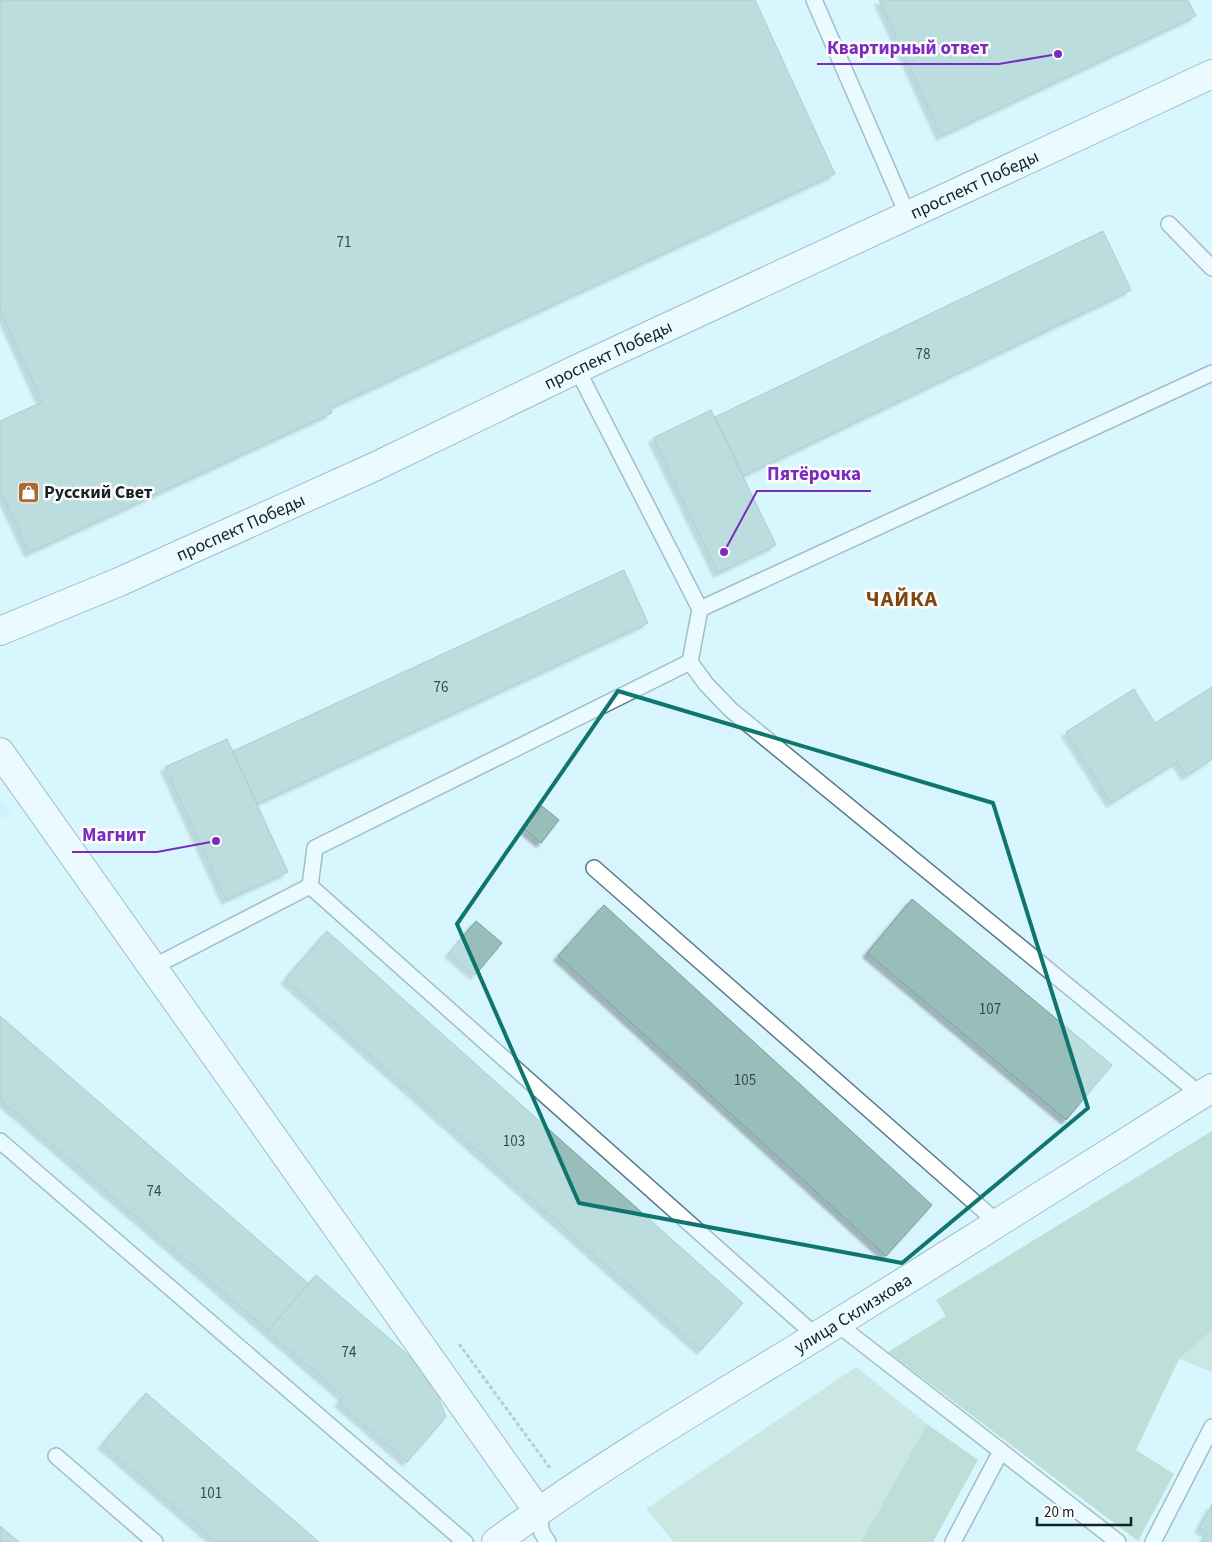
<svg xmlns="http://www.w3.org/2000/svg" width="1212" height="1542" viewBox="0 0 1212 1542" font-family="'Source Sans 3',sans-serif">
	<defs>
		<filter id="shadow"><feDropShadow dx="-4.5" dy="4.5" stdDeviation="1" flood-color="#0004"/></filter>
	</defs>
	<rect width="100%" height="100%" fill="#d8f5fe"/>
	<path fill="#c2f0ff" d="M0,800L12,815L0,819Z"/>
	<g fill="#bbd5c3">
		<path d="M1212,1330V1372L1179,1359Z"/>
		<path d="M856,1367L927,1424L861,1542H674L646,1509Z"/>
	</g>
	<g fill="#9ec3aa">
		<path d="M1212,1131V1330L1179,1359L1136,1450L1174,1474L1138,1541L888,1352L946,1316L936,1300Z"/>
		<path d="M927,1424L978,1460L933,1542H861Z"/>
	</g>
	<g fill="#98beb9" stroke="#779c97" filter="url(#shadow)">
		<path d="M0,0H755L835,174L330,408L332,413L29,553L0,490V421L42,402L0,310Z"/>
		<path d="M879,0H1188L1196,16L941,136Z"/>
		<path d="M1103,231L1131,290L743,476L715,417Z"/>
		<path d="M711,410L776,545L718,573L653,438Z"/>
		<path d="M624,570L648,623L257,804L233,751Z"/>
		<path d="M1212,687V759L1186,776L1177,762L1111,803L1066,732L1134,689L1155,723Z"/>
		<path d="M227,739L288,872L226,900L165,767Z"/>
		<path d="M542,806L559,820L541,843L523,828Z"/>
		<path d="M912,899L1112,1065L1066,1120L867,953Z"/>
		<path d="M604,905L932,1205L886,1256L558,956Z"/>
		<path d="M476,921L502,943L475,975L449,953Z"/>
		<path d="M327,931L743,1303L701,1350L285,979Z"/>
		<path d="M0,1016L309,1284L268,1331L0,1099Z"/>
		<path d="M316,1275L429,1373L446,1417L407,1462L339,1402L343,1396L268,1331Z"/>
		<path d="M146,1393L319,1542H216L102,1444Z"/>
		<path d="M1212,1504V1542H1202L1207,1533L1199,1528Z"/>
		<path d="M0,1526L19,1542H0Z"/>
	</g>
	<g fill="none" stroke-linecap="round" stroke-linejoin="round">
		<defs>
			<g id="lane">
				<path d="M814,0L908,216"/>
				<path d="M1169,224L1212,268"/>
				<path d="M577,369L700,609L690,662L706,684L731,710L1201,1095"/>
				<path d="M700,609L1212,373"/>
				<path d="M594,868L998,1223"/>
				<path d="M310,886L816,1336"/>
				<path d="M310,886L315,848L690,662"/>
				<path d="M151,968L310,886"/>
				<path d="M0,1141L465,1542"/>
				<path d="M836,1323L1118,1542"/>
				<path d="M56,1456L155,1542"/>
				<path d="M538,1511L542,1533L548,1542"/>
				<path d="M953,1542L1001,1451"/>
				<path d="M1153,1542L1212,1427"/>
			</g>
			<path id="street" d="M0,752L538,1511"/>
			<g id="secondary">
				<path id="s1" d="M0,631L119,582L374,467L577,369L1212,74"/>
				<path id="s2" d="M496,1542C598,1467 707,1403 815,1337C948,1255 1080,1171 1212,1088"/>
			</g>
		</defs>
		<use href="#lane" stroke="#597b85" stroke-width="18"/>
		<use href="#street" stroke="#597b85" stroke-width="30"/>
		<use href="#secondary" stroke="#597b85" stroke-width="30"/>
		<path stroke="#869da4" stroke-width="3" stroke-dasharray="4 2.5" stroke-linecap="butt" d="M459,1344L550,1468"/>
		<use href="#lane" stroke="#fff" stroke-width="15"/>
		<use href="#street" stroke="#fff" stroke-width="28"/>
		<use href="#secondary" stroke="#fff" stroke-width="28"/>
	</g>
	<path d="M0 0H1212V1542H0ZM618,691L993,803L1088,1108L902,1263L579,1203L457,924Z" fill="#d8f5fe" fill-opacity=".55" fill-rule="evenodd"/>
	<path fill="none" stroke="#0f766e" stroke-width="4" stroke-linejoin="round" d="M618,691L993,803L1088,1108L902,1263L579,1203L457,924Z"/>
	<defs>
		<symbol id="shop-square" viewBox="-11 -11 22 22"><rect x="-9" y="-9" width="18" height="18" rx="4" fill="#aa6b33" stroke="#fcfcfc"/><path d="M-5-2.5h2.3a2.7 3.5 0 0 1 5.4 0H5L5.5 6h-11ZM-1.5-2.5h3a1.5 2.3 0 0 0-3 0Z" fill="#fff"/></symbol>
	</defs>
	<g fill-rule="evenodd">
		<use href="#shop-square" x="16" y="480" width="25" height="25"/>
	</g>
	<g text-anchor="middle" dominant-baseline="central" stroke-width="5" stroke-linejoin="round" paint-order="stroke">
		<g font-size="15" fill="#364a4c">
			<text x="344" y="242">71</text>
			<text x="923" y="354">78</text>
			<text x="441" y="687">76</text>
			<text x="990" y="1009">107</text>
			<text x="745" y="1080">105</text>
			<text x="514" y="1141">103</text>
			<text x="154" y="1191">74</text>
			<text x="349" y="1352">74</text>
			<text x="211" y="1493">101</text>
		</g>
		<g font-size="18" fill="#152327" stroke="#fcfcfc">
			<text stroke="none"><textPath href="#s1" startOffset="1072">проспект Победы</textPath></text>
			<text stroke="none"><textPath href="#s1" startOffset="668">проспект Победы</textPath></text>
			<text stroke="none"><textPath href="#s1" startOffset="262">проспект Победы</textPath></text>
			<text stroke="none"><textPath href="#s2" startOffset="424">улица Склизкова</textPath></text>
		</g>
		<g font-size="18" font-weight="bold" fill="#152327" stroke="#fcfcfc" text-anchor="start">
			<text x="44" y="492">Русский Свет</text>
		</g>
		<g font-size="22" font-weight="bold" letter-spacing="1" fill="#7f4810" stroke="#fcfcfc">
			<text x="902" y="599">ЧАЙКА</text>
		</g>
	</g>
	<path fill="none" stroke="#7b2cbf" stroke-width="2" d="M1058 54L999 64H817M724 552L757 491H871M216 841L157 852H72"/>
	<g fill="#7b2cbf" stroke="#fcfcfc" stroke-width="2">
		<circle cx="1058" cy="54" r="5"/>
		<circle cx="724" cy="552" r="5"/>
		<circle cx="216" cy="841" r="5"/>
	</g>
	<g font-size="19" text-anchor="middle" font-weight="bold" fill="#7b2cbf" stroke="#fcfcfc" stroke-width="5" stroke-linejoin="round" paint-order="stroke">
		<text x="908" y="54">Квартирный ответ</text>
		<text x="814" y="480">Пятёрочка</text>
		<text x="114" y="841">Магнит</text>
	</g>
	<path d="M1037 1517v8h94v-8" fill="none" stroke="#152327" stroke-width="2.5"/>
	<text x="1044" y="1517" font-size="15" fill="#152327" stroke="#fcfcfc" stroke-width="4" paint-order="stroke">20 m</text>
</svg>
